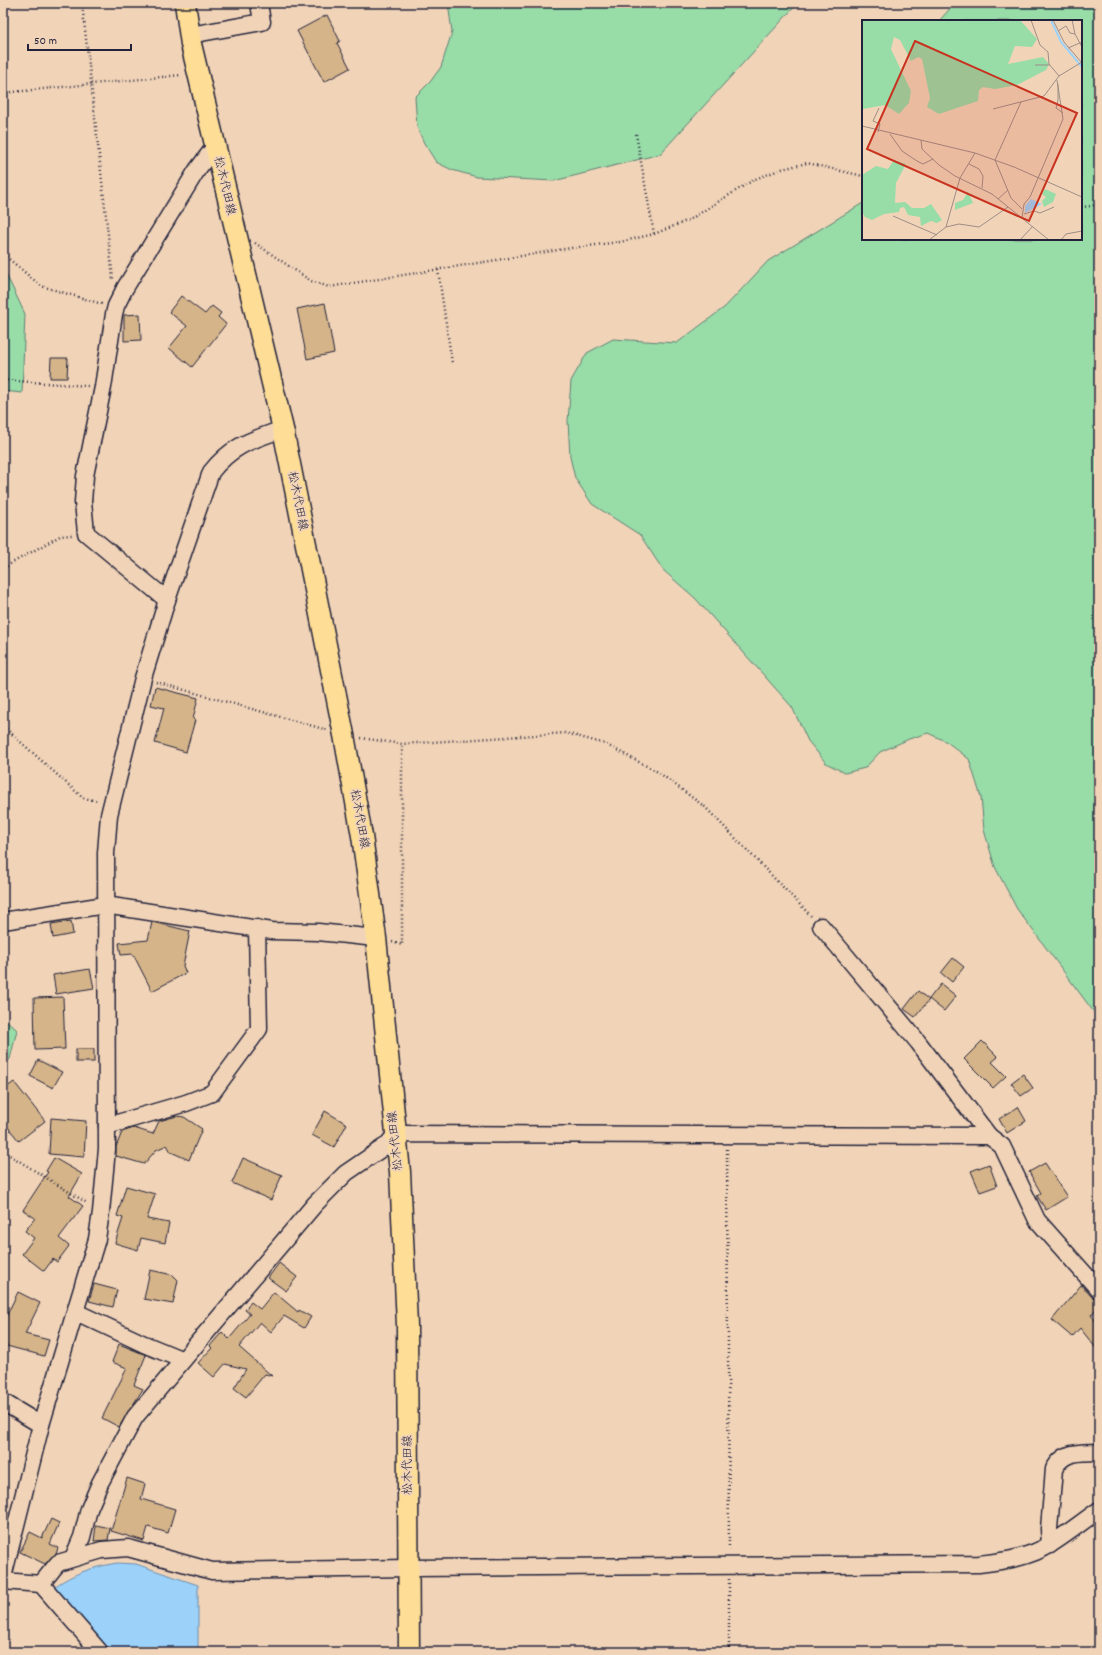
<svg xmlns="http://www.w3.org/2000/svg" width="1102" height="1655" viewBox="0 0 1102 1655" font-family="Dekko,'Klee One',sans-serif">
	<rect width="100%" height="100%" fill="#f1d4b8"/>
	<filter id="ink" filterUnits="userSpaceOnUse"><feTurbulence type="fractalNoise" baseFrequency=".025" numOctaves="2"/><feDisplacementMap in="SourceGraphic" scale="8" xChannelSelector="R" yChannelSelector="G"/><feConvolveMatrix kernelMatrix="1 2 1 2 8 2 1 2 1" color-interpolation-filters="sRGB"/></filter>
	<g filter="url(#ink)">
		<g fill="#98dca8" stroke="#5d7f72">
			<path d="M448,3H798L660,154L554,181L477,177L452,170L436,162L424,143L417,127L415,97L430,82L441,67L452,32Z"/>
			<path d="M955,3H1099V1019L1017,909L995,867L984,830L981,797L969,759L947,742L928,733L909,739L880,752L865,768L845,773L826,763L808,741L792,707L695,598L663,570L640,535L592,504L575,478L570,457L568,421L571,381L587,353L613,339L677,343L725,307L768,261L863,203V239H1081V21H939Z"/>
			<path d="M3,272L6,274L25,314L22,393L3,391Z"/>
			<path d="M3,1017L17,1030L10,1059L3,1067Z"/>
		</g>
		<path fill="#9cd2fa" stroke="#6b8cae" d="M117,1563L136,1564L198,1585V1652H106L51,1589C74,1573 89,1568 117,1563Z"/>
		<g fill="#d5b489" stroke="#22223b">
			<path d="M327,15L340,41L337,43L350,68L324,82L297,31Z"/>
			<path d="M181,296L205,314L212,306L221,313L218,317L226,324L192,367L169,348L187,326L169,312Z"/>
			<path d="M325,303L334,353L307,359L297,309Z"/>
			<path d="M140,314L141,340L124,341V315Z"/>
			<path d="M51,358H68L67,378H50Z"/>
			<path d="M155,687L198,698L193,719L195,720L186,752L155,743L164,708L151,705Z"/>
			<path d="M71,921L73,934L53,938L51,924Z"/>
			<path d="M152,922L190,931L183,966L186,973L152,991L133,954L121,955L119,943L148,940Z"/>
			<path d="M953,958L964,967L952,982L941,973Z"/>
			<path d="M90,969L94,988L56,994L53,975Z"/>
			<path d="M941,984L956,996L944,1011L929,999Z"/>
			<path d="M918,991L929,1000L915,1017L904,1009Z"/>
			<path d="M63,997L65,1049L35,1050L34,998Z"/>
			<path d="M982,1041L998,1057L992,1062L1006,1076L993,1088L964,1059Z"/>
			<rect x="76" y="1049" width="18" height="13"/>
			<path d="M38,1060L62,1072L53,1088L30,1076Z"/>
			<path d="M1023,1074L1033,1088L1021,1096L1011,1083Z"/>
			<path d="M14,1082L45,1121L19,1141L3,1121V1090Z"/>
			<path d="M1018,1107L1026,1121L1007,1133L999,1119Z"/>
			<path d="M325,1111L347,1124L334,1147L312,1135Z"/>
			<path d="M177,1116L184,1117L202,1129L189,1160L171,1152L167,1145L156,1150L144,1164L116,1156V1147L122,1132L134,1128L153,1134L159,1121Z"/>
			<path d="M51,1118L86,1121L84,1157L49,1154Z"/>
			<path d="M54,1158L82,1174L69,1196L83,1206L59,1238L69,1246L57,1262L53,1259L44,1271L22,1254L34,1238L25,1231L35,1218L23,1210L48,1172L46,1171Z"/>
			<path d="M243,1158L282,1175L271,1200L232,1183Z"/>
			<path d="M1045,1163L1067,1197L1046,1210L1037,1196L1041,1193L1029,1172Z"/>
			<path d="M989,1164L997,1186L980,1192L971,1171Z"/>
			<path d="M126,1186L155,1194L147,1219L169,1223L165,1243L141,1238L138,1250L115,1243L123,1218L117,1216Z"/>
			<path d="M279,1263L297,1277L286,1291L268,1278Z"/>
			<path d="M150,1270L173,1275L178,1280L173,1304L144,1299Z"/>
			<path d="M94,1284L117,1290L113,1307L89,1301Z"/>
			<path d="M1081,1285L1092,1297L1099,1301V1306L1091,1315L1099,1325V1352L1080,1328L1072,1337L1052,1320Z"/>
			<path d="M18,1292L40,1303L25,1334L49,1340L44,1356L3,1345V1323Z"/>
			<path d="M274,1292L298,1312L299,1310L311,1317L304,1328L284,1316L271,1332L260,1322L239,1347L272,1376L265,1374L246,1397L234,1388L246,1369L225,1364L214,1377L198,1363L212,1348L210,1346L222,1332L229,1339L250,1314L245,1310L251,1302L260,1309Z"/>
			<path d="M119,1344L146,1355L134,1385L143,1389L119,1427L102,1418L127,1368L112,1362Z"/>
			<path d="M127,1478L145,1484L141,1499L175,1509L168,1533L148,1527L144,1541L111,1531Z"/>
			<path d="M51,1519L59,1523L50,1544L58,1548L56,1554L45,1564L20,1552L30,1532L42,1538Z"/>
			<path d="M96,1525L110,1528L108,1540L94,1541Z"/>
		</g>
		<g fill="none" stroke-linecap="round" stroke-linejoin="round">
			<defs>
				<g id="minor">
					<path d="M190,35L262,22L259,3"/>
					<path d="M167,600L86,533L83,502L85,476L103,387L114,314L116,306L125,288L197,170L215,146"/>
					<path d="M3,921L105,905L272,931L318,932L376,938"/>
					<path d="M821,926L918,1042L989,1136L1002,1146L1037,1220L1099,1290"/>
					<path d="M107,1126L186,1103L212,1093L259,1029L257,928"/>
					<path d="M76,1312L144,1344L183,1360"/>
					<path d="M3,1402L41,1425"/>
					<path d="M1050,1545L1049,1529L1054,1469C1064,1450 1080,1453 1099,1452"/>
					<path d="M73,1558L82,1537L89,1509L100,1483L135,1417L315,1204L346,1173L387,1145L396,1134L989,1136"/>
					<path d="M3,1577L41,1425L97,1239L101,1212L107,1149L106,853L109,815L143,678L167,600L211,472C232,445 252,440 283,429"/>
					<path d="M3,1581L41,1584L100,1652"/>
					<path d="M41,1584L58,1563L102,1550L128,1548L212,1571L408,1568L979,1564C1003,1561 1029,1558 1051,1544C1067,1534 1083,1521 1099,1510"/>
				</g>
				<path id="major" d="M185,3L191,44L283,429L344,735L362,836L376,938L400,1172L407,1325L409,1652"/>
			</defs>
			<use href="#minor" stroke="#22223b" stroke-width="19"/>
			<use href="#major" stroke="#22223b" stroke-width="23"/>
			<g stroke="#22223b" stroke-width="2.5" stroke-dasharray="1 3" stroke-linecap="butt">
				<path d="M82,3L113,279"/>
				<path d="M3,93L181,75"/>
				<path d="M636,134L654,234"/>
				<path d="M1081,207L1092,206L1099,203"/>
				<path d="M255,243L311,281L329,287L571,248L620,242L654,234L689,220L755,179L782,169L807,163L863,176"/>
				<path d="M3,254L41,286L102,304"/>
				<path d="M438,270L452,363"/>
				<path d="M3,380L88,386"/>
				<path d="M3,568L60,536L72,535"/>
				<path d="M156,682L327,730"/>
				<path d="M3,726L83,798L99,801"/>
				<path d="M361,738L402,744L566,733L605,744L658,772L705,807L811,916"/>
				<path d="M392,942L402,945V744"/>
				<path d="M727,1149L729,1552"/>
				<path d="M3,1151L87,1203"/>
				<path d="M729,1579V1652"/>
			</g>
			<use href="#minor" stroke="#f1d4b8" stroke-width="16"/>
			<use href="#major" stroke="#fedd96" stroke-width="20"/>
		</g>
	</g>
	<g text-anchor="middle" dominant-baseline="central" stroke-width="3.5" stroke-linejoin="round" paint-order="stroke">
		<g font-size="12" fill="#22223b" stroke="#f1d4b8">
			<text transform="translate(224 186) rotate(77)">松木代田線</text>
			<text transform="translate(297 501) rotate(79)">松木代田線</text>
			<text transform="translate(359 819) rotate(80)">松木代田線</text>
			<text transform="translate(396 1141) rotate(-96)">松木代田線</text>
			<text transform="translate(408 1465) rotate(-90)">松木代田線</text>
		</g>
	</g>
	<g transform="translate(862 20)">
		<rect width="220" height="220" fill="#f1d4b8"/>
		<path d="M0,0H158L175,19L170,27L153,26L146,44L181,37L187,44L184,50L155,65L133,69L121,67L117,70L116,81L77,94L65,87L68,78L60,39L56,37L49,41L38,20L32,17L29,29L49,71L47,83L37,94L23,85L1,89ZM32,140L44,144L34,163L33,183L43,182L50,188H62L69,184L80,200L75,203L69,201L59,206L58,197L46,195L42,187L38,188L37,192L22,194L10,200L3,197L0,192V155L14,146L26,149ZM183,169L194,174L191,182L182,187L180,181L184,177L180,174ZM106,172L111,183L93,190V183L101,180Z" fill="#98dca8"/>
		<path d="M169,179L180,184L163,193V186Z" fill="#9cd2fa"/>
		<path fill="none" stroke="#9cd2fa" stroke-width="2" d="M189,0L199,22L220,47"/>
		<path fill="none" stroke="#9e8d86" stroke-width="1" d="M169,0L178,25L186,32L187,44L197,56M191,0L202,22L220,43M210,0L213,14L220,27M196,11L204,6L208,13L213,14M206,28L220,22M173,45H188M196,64V80L194,88L201,93M159,82L133,140L149,178L160,189M131,89L182,76L197,56L220,42M0,106L113,133L152,147L220,177M16,112L18,104L11,101L17,88M28,114L40,131L55,141L61,144L71,139M59,120L60,129L77,145L93,156L130,174L187,220M107,144L117,149L121,156L120,168M136,179L146,170M162,194L172,191L178,193L192,187M31,196L75,215M160,198L162,184L168,177L201,99L195,60M84,207L97,204L117,207L146,187M67,220L84,207L98,158L113,133M158,220L171,206M199,220L204,214L220,211"/>
		<path fill="#c8321e" fill-opacity="0.15" stroke="#c8321e" stroke-width="2" d="M53,21L215,93L167,201L5,129Z"/>
		<rect width="220" height="220" fill="none" stroke="#22223b" stroke-width="2"/>
	</g>
	<rect width="1102" height="1655" fill="none" stroke="#f1d4b8" stroke-width="16"/>
	<rect x="8" y="8" width="1086" height="1639" fill="none" stroke="#22223b" stroke-width="1.5" filter="url(#ink)"/>
	<path d="M28 44v6h103v-6" fill="none" stroke="#22223b" stroke-width="2"/>
	<text x="34" y="44" font-size="12" fill="#22223b" stroke="#f1d4b8" stroke-width="3" paint-order="stroke">50 m</text>
</svg>
